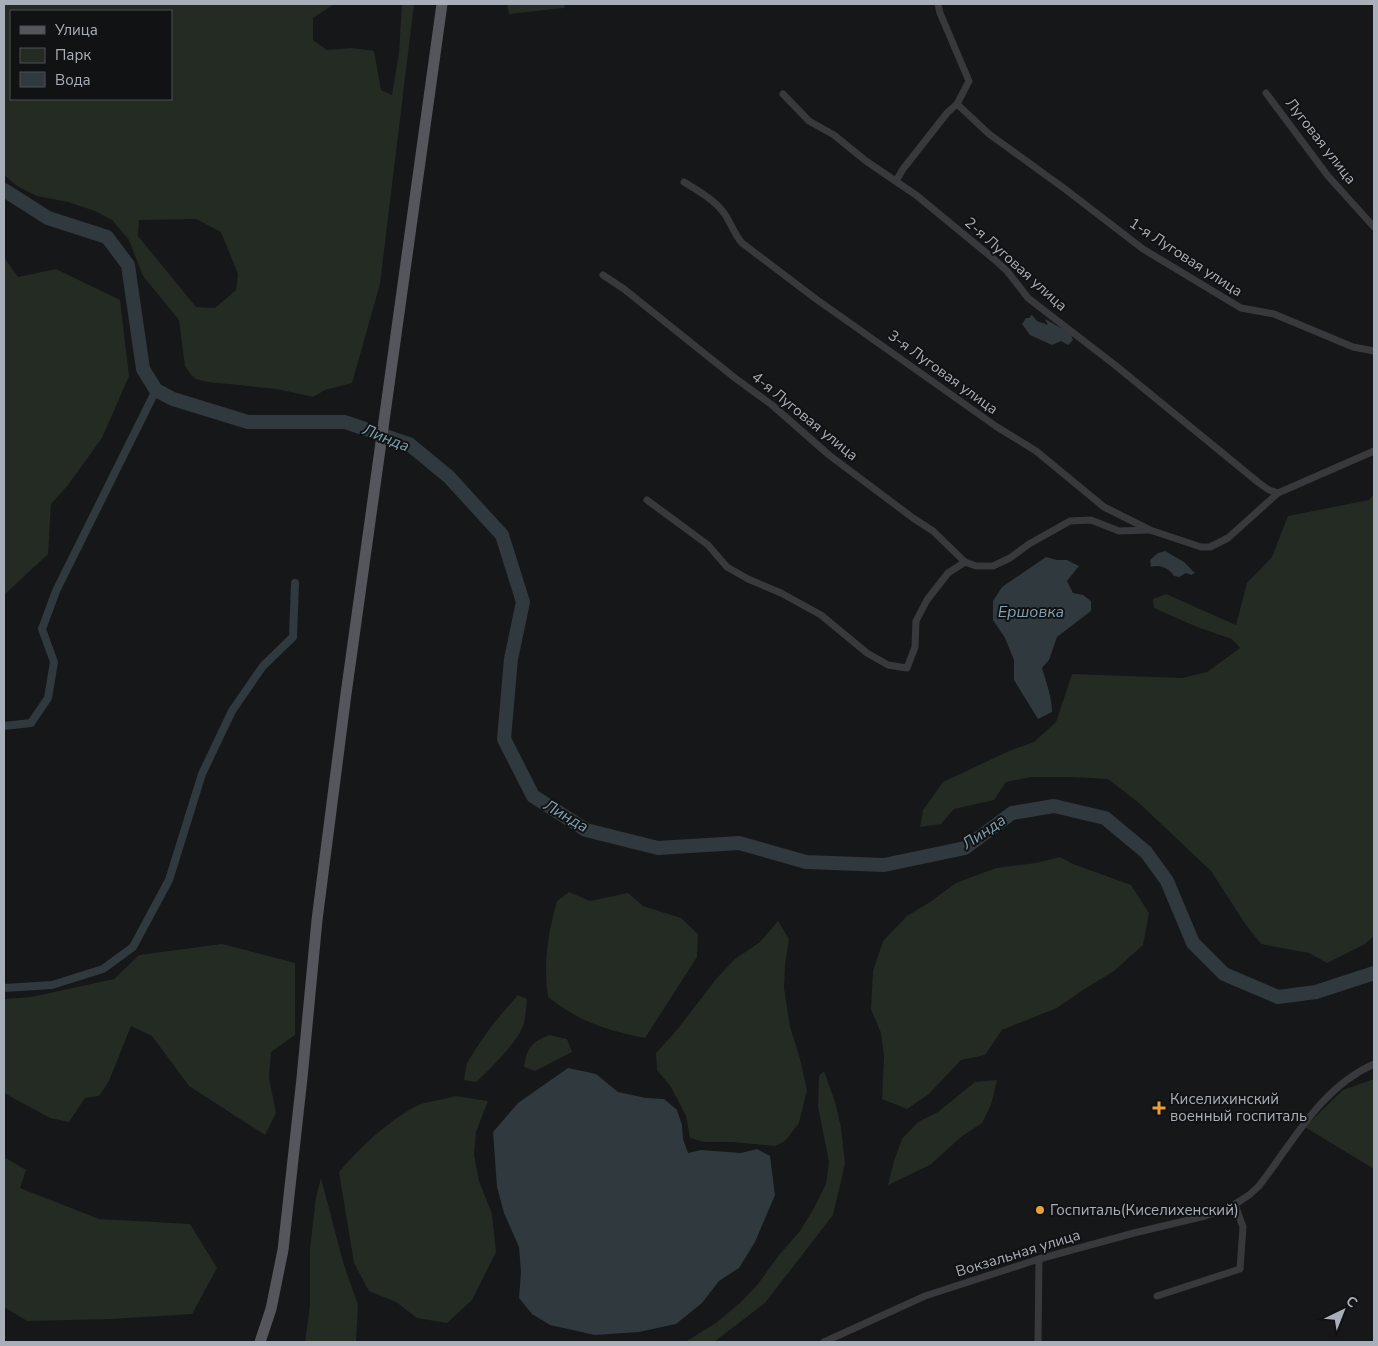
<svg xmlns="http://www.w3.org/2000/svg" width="1378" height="1346" viewBox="0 0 1378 1346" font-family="'Nunito Sans',sans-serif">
	<rect width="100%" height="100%" fill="#161718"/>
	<g fill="#232b23" fill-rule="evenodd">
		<path d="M4,4H334L313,18V40L327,50L352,48L374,51L381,90L392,95L399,53L402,4H414L380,284L352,383L325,390L313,397L277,389L208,382L196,379L191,375L185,366L179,320L143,276L129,240L112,220L95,211L68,202L37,196L17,186L4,175ZM11,11H171V99H11ZM196,219L221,232L238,274L236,290L215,308L196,307L138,236L139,220Z"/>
		<path d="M507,4H565L564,8L509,14Z"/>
		<path d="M4,257L18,277L56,269L120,300L129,376L102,438L68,485L51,504L48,554L4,595Z"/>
		<path d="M1374,494V936L1365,944L1327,963L1309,953L1261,944L1246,925L1211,871L1139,803L1108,779L1072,777H1031L1006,782L994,800L954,809L941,824L920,827L923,810L943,782L1009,751L1034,742L1056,722L1072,674L1182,678L1207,672L1240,648L1232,639L1197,627L1154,608L1153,599L1166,594L1236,625L1247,583L1272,557L1288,516L1369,500Z"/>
		<path d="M1060,857L1073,864L1131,885L1149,913L1143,945L1114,971L1083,990L1057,1008L1002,1030L985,1055L961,1060L929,1094L907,1109L882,1099L884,1057L881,1033L871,1009L873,971L883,941L907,916L930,902L956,883L996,868L1036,863Z"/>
		<path d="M569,892L590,901L628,893L643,906L681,918L698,934L697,957L645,1038C605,1030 580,1022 548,997C543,963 548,933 557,901Z"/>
		<path d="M778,921L789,939L785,964L784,988L790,1027L799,1055L807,1090L799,1123L785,1141L775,1146L732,1142H704L690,1138L686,1116L671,1087L657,1070L656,1053L676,1031L717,978L735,959L760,942Z"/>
		<path d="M222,944L295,963V1035L271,1052L269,1078L276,1113L265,1135L189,1086L152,1036L131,1026L109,1081L99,1096L85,1098L69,1122L50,1118L4,1093V999L31,997L114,979L139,955Z"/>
		<path d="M518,995L527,999C526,1007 526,1018 523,1026C518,1041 489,1071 476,1082L464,1080L467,1063L479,1044L493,1024Z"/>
		<path d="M550,1035L567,1039L572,1052L535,1071L524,1067C526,1049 532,1041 550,1035Z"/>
		<path d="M824,1071L835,1102L841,1127L845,1164L833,1215L765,1303L714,1342H685L716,1323L741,1302L758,1284L779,1255L800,1231L813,1210L826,1184L829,1162L818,1106L819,1076Z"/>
		<path d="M1374,1079V1169L1305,1127L1343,1090Z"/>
		<path d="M997,1080L991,1105L982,1123L961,1137L930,1165L888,1185L894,1161L902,1139L918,1122L938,1112L975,1082Z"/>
		<path d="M455,1096L488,1101L476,1132L474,1155L479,1181L492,1214L496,1252L472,1300L447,1323L417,1318L396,1302L369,1291L354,1263L339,1172C360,1147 385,1124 414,1107C426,1101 443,1100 455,1096Z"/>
		<path d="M4,1157L26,1170L20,1188L99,1219L190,1224L217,1268L192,1314L112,1319L27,1321L4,1307Z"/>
		<path d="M321,1178L343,1262L358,1305L356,1342H305L310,1306V1249L316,1197Z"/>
	</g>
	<g fill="#2f393e">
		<path d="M1032,315L1037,321L1048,325L1045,319L1070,333L1073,340L1068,345L1061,341L1052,345L1030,335L1022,324L1026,318H1030V316Z"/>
		<path d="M1165,551L1184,562L1195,573L1191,575L1186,573L1179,577L1174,576C1169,568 1159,564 1151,567L1150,560L1158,553Z"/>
		<path d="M1046,557L1057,560H1067L1079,566L1067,581L1073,593L1083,595L1091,601V611L1057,637L1049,660L1042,668C1046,682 1052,697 1052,712L1038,719L1014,680V660L1005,638L993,620V601L1002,587Z"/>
		<path d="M568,1068L596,1074L618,1092L646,1098L664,1099L677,1110L682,1125L683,1139L688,1153L701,1150L741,1153L757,1149L770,1156L775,1195L755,1242L739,1268L719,1281L702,1303L676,1324L639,1332L595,1335L550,1325L532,1314L519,1298L521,1272L519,1247L504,1213L497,1187L493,1132L518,1103Z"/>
	</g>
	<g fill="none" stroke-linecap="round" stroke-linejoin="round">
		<g stroke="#2f393e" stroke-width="8">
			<path d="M4,726L31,723L48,698L54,662L42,629L56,591L156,390"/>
			<path d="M4,988L52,985L103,969L133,947L169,880L202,774L232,711L263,666L293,637L295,583"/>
		</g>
		<path stroke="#2f393e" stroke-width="14" d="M4,190L48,218L107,237L128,265L143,369L156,390L173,399L248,422H345L409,444L449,477L502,535L523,602L511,659L504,739L533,796L586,830L658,848L739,843L806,862L884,865L965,848L1012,813L1054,806L1105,818L1146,852L1167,881L1193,943L1224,974L1278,997L1316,992L1374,973"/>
		<g stroke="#38393d" stroke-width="7">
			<path d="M1266,93L1328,176L1374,227"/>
			<path d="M783,94L809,121L834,135L866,161L916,195L995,260L1007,271L1028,298L1115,365L1259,483L1269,490L1278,493"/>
			<path d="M957,104L989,134L1065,189L1143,249L1241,308L1274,314L1353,347L1374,351"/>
			<path d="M896,181L903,169L947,113L957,104L969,81L940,13L938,4"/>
			<path d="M684,182C697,190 715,200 724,213C731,223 734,234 742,243L816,299L997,427L1036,451L1104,507L1150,530L1201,547H1210L1228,538L1278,493L1374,451"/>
			<path d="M603,275L624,289L735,378L772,405L829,455L913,518L933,531L965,562L976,566H993L1010,558L1029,544L1070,521L1091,520L1119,531L1149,530"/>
			<path d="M647,500L708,545L727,567L748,579L781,593L821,615L867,653L888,665L907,668L915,647L916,621L927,600L948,573L965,562"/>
			<path d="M1157,1296L1240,1269L1243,1227L1235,1205"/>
			<path d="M824,1342L925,1296L1039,1259L1134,1233L1205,1216L1229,1208L1249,1195L1259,1186C1293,1142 1320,1088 1374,1064"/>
			<path d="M1038,1342L1039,1259"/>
		</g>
		<path stroke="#54565c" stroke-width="11" d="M260,1342L271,1309L283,1250L302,1078L317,920L346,694L442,4"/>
	</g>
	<g fill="#eb9f3c" stroke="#111213" stroke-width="2">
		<path d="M1156.5 1100.5h5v5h5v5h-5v5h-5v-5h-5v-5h5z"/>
		<circle cx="1040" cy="1210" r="5"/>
	</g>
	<g text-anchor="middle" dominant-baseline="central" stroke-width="4" stroke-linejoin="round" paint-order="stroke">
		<g font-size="15" fill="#a9afb8" stroke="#111213">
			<text transform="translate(1321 141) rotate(52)">Луговая улица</text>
			<text transform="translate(1186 257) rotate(33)">1-я Луговая улица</text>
			<text transform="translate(1016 264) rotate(42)">2-я Луговая улица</text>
			<text transform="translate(943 372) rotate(36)">3-я Луговая улица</text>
			<text transform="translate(805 416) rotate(39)">4-я Луговая улица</text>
			<text transform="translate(1018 1253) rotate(-17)">Вокзальная улица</text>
		</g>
		<g font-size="15" fill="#a9afb8" stroke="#111213" text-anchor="start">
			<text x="1170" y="1099">Киселихинский<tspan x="1170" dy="17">военный госпиталь</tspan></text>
			<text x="1050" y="1210">Госпиталь(Киселихенский)</text>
		</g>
		<g font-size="16" font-style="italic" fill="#81a0b1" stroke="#111213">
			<text transform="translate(386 438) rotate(22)">Линда</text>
			<text x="1031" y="612">Ершовка</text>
			<text transform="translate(566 816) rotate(30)">Линда</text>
			<text transform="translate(984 832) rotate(-34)">Линда</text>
		</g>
	</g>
	<rect width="1378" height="1346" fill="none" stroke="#a9afb8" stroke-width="10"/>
	<rect x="10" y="10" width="162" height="90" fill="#111213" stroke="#4e5155"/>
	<rect x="20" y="26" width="25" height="8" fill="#54565c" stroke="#4e5155"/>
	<text x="55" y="35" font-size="15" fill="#a9afb8">Улица</text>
	<rect x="20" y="48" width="25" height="15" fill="#232b23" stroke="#4e5155"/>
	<text x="55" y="60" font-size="15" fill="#a9afb8">Парк</text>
	<rect x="20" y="72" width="25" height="15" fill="#2f393e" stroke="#4e5155"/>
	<text x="55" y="85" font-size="15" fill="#a9afb8">Вода</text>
	<g transform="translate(1343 1311) rotate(43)" stroke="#111213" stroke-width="4" paint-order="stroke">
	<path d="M0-4L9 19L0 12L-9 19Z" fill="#a9afb8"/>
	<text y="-8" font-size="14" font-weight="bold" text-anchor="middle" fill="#a9afb8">С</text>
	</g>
</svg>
